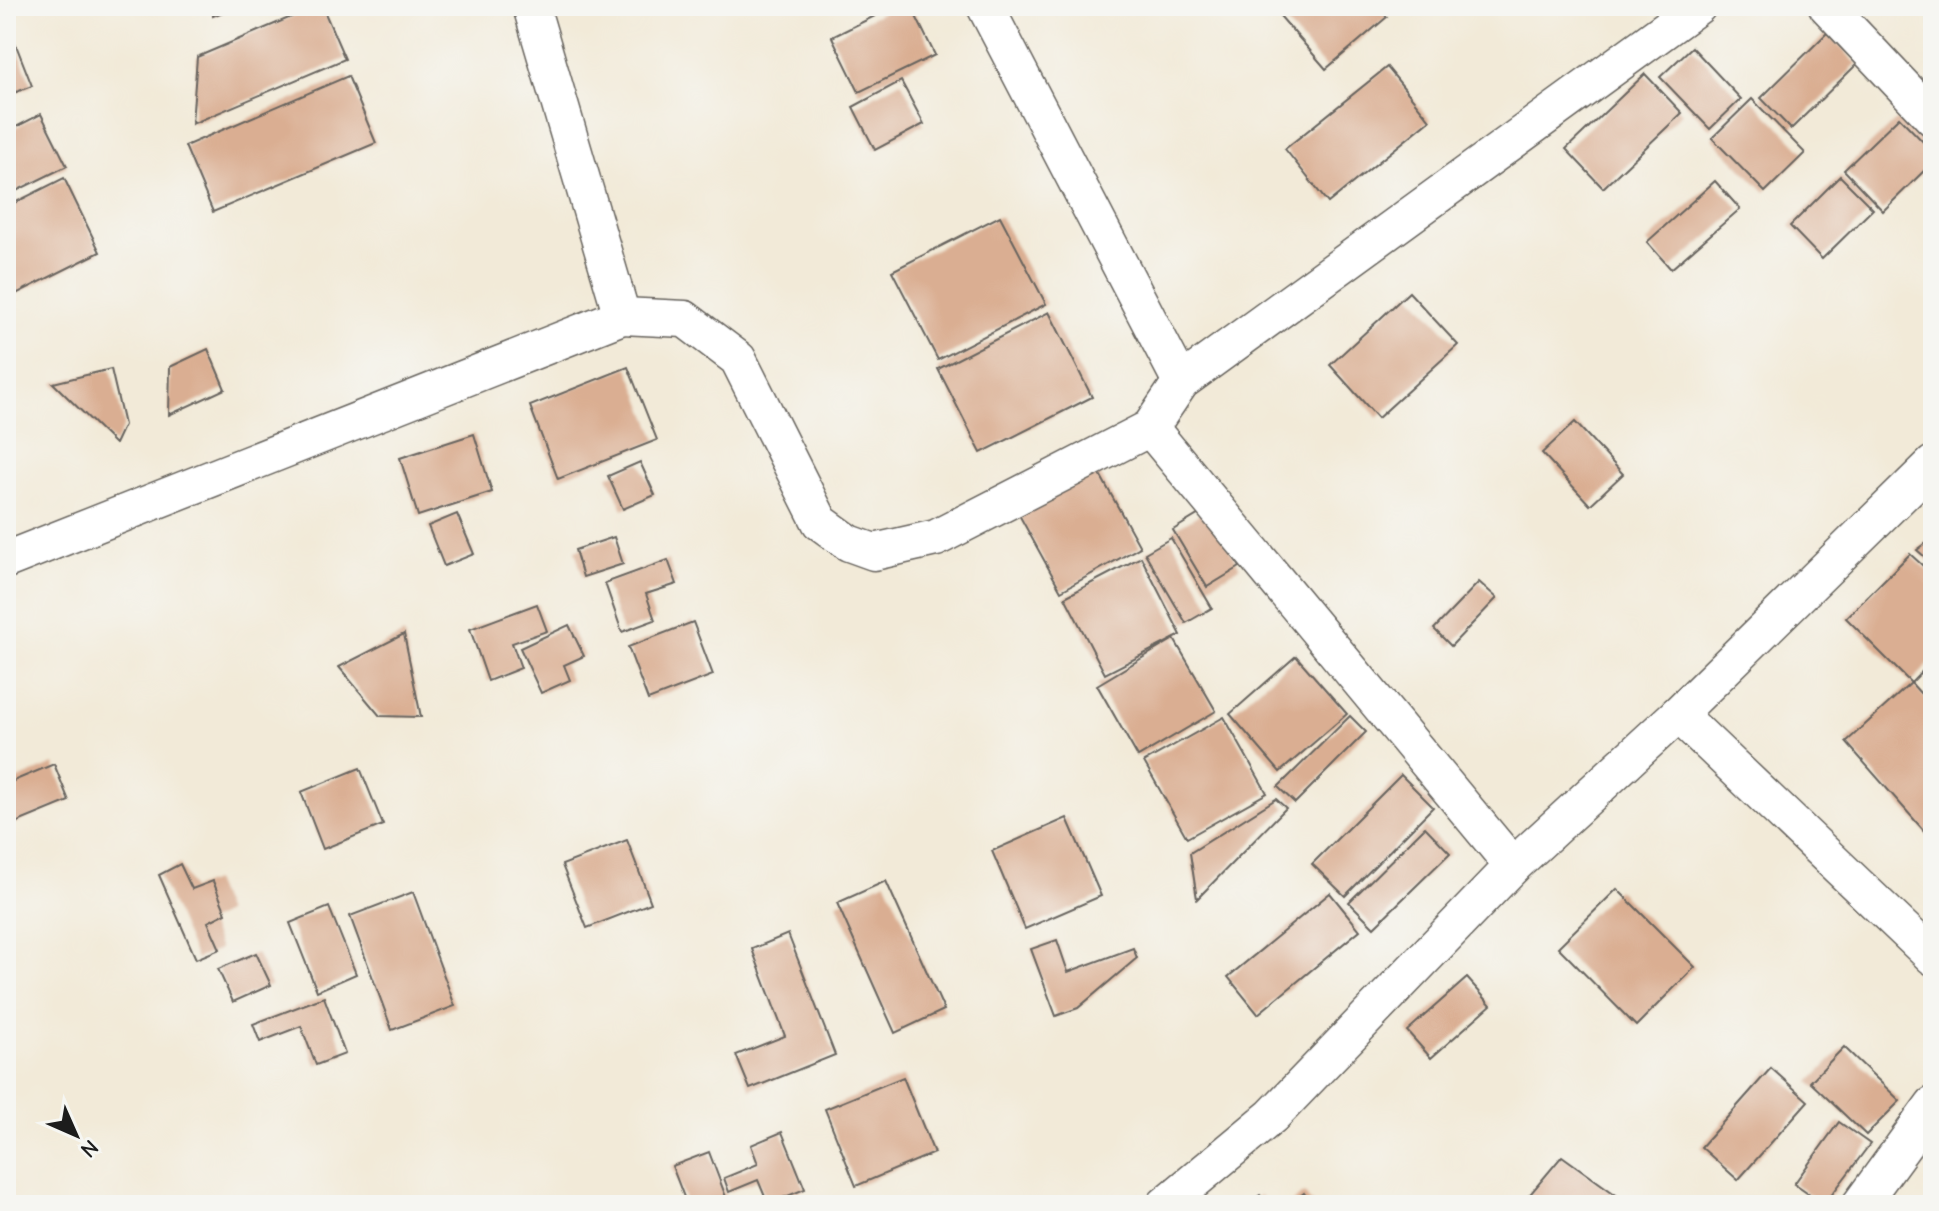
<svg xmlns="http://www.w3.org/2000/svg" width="1939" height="1211" viewBox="0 0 1939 1211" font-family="'Comic Neue',sans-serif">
	<rect width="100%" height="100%" fill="#f6f6f2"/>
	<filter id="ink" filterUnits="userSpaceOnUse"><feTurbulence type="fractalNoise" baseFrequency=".0125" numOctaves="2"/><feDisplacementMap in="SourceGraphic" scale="16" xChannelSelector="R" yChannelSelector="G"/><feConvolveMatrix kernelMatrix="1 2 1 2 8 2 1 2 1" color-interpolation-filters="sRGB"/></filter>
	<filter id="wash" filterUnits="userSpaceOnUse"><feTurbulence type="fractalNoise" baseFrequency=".006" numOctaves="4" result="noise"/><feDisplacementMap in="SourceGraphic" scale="32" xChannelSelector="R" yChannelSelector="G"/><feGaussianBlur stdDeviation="1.8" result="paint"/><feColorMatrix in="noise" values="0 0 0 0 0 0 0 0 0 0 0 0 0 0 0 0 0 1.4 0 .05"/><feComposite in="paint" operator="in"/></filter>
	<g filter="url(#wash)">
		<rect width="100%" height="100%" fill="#f2ead8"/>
		<g id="blocks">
			<g fill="#daae92">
				<path d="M213,6H237L213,16Z"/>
				<path d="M317,6H322L345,59L192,124L197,57Z"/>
				<path d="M895,6H911L935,55L859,92L832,37Z"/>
				<path d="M1279,6H1377L1387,17L1326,69L1274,9Z"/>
				<path d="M1827,33L1857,64L1791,129L1761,98Z"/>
				<path d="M14,40L32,86L6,96V44Z"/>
				<path d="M1692,47L1741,99L1710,129L1660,77Z"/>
				<path d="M1387,67L1430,120L1328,203L1285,149Z"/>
				<path d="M1645,74L1682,113L1603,188L1566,149Z"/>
				<path d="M348,76L376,143L213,212L185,146Z"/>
				<path d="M901,81L924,124L875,150L853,107Z"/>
				<path d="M1752,99L1805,153L1765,192L1712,138Z"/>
				<path d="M41,114L67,166L6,196V132Z"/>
				<path d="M1899,117L1933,152V162L1883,211L1844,170Z"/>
				<path d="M1840,176L1873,209L1822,259L1790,226Z"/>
				<path d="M64,178L100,252L6,299V207Z"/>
				<path d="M1715,181L1740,209L1671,269L1647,242Z"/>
				<path d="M1000,216L1046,304L938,360L892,271Z"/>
				<path d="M1409,292L1458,345L1378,418L1330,365Z"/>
				<path d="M1049,312L1092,397L981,453L938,369Z"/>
				<path d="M208,349L225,389L169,415L170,367Z"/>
				<path d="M628,367L657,440L558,479L530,406Z"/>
				<path d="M111,369L124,425L115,444L53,383Z"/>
				<path d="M1575,422L1623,474L1590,505L1542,453Z"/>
				<path d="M474,434L492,492L418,516L400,458Z"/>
				<path d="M640,462L655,495L623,509L608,476Z"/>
				<path d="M1097,469L1140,547L1061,591L1018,513Z"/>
				<path d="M1206,510L1240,567L1207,587L1173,530Z"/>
				<path d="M457,514L474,554L444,566L428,526Z"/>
				<path d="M614,537L623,564L583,577L575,550Z"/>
				<path d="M1171,538L1212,608L1186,623L1145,553Z"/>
				<path d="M1933,538V564L1917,550Z"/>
				<path d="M1910,554L1933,575V660L1911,683L1846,618Z"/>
				<path d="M1141,557L1181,635L1105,674L1065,597Z"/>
				<path d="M668,560L677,584L646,594L655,620L622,632L605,583Z"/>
				<path d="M1479,582L1497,598L1451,646L1434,629Z"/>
				<path d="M537,604L547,631L512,643L521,668L488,681L470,629Z"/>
				<path d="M693,622L713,675L648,700L628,647Z"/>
				<path d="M569,625L584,656L564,665L570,680L541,693L520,648Z"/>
				<path d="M404,634L421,717L380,716L339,667Z"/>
				<path d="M1174,639L1216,711L1138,757L1097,685Z"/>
				<path d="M1296,656L1347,714L1280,772L1230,714Z"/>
				<path d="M1911,683L1933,707V841L1846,742Z"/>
				<path d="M1350,716L1366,732L1295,803L1278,787Z"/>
				<path d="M1224,717L1267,793L1187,838L1144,762Z"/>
				<path d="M54,764L69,801L6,827V784Z"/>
				<path d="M360,768L383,825L323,849L301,792Z"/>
				<path d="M1401,775L1433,807L1345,896L1312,864Z"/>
				<path d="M1276,799L1286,808L1197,899L1190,853Z"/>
				<path d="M1067,818L1101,896L1025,929L992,851Z"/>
				<path d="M1425,827L1450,853L1374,927L1349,902Z"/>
				<path d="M627,840L651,903L587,928L562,865Z"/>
				<path d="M180,864L192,889L213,881L226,913L208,922L220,949L196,959L159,875Z"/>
				<path d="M886,881L944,1010L895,1033L837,903Z"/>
				<path d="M1617,889L1695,967L1636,1026L1558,947Z"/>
				<path d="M413,892L455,1006L392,1030L350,916Z"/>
				<path d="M1330,893L1360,930L1258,1014L1228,977Z"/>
				<path d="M329,907L356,974L317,991L290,923Z"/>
				<path d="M788,934L835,1055L750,1089L736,1055L785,1036L752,949Z"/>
				<path d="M1057,940L1068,972L1133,948L1137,958L1078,1008L1056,1016L1031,949Z"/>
				<path d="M256,953L271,985L233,1002L218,969Z"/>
				<path d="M1467,978L1491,1005L1431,1058L1407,1031Z"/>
				<path d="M324,997L345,1054L316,1065L301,1026L260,1042L253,1024Z"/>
				<path d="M1844,1047L1900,1101L1866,1135L1810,1082Z"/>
				<path d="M1771,1068L1808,1101L1738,1180L1701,1147Z"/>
				<path d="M903,1077L934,1153L856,1186L825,1109Z"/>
				<path d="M1839,1122L1870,1144L1824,1205L1794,1184Z"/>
				<path d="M782,1132L805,1189L768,1204L758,1180L729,1192L724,1178L758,1164L751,1145Z"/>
				<path d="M709,1152L729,1205H687L672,1166Z"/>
				<path d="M1562,1156L1630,1205H1521Z"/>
				<path d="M1304,1193L1313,1205H1289Z"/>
				<path d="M1260,1195L1268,1205H1246Z"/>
			</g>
		</g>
	</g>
	<g filter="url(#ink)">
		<use href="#blocks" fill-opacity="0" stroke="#67645e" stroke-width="2"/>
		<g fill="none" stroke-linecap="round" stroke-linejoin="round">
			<defs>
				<g id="street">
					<path d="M531,6L622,316"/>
					<path d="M985,6L1181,382"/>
					<path d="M1827,6L1933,118"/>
					<path d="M1150,428L1513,866"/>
					<path d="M6,560L622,316L685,319L738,359L820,522L849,543L874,552L936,538L1150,428L1181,382L1698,6"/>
					<path d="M1678,714L1933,957"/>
					<path d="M1165,1205L1272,1116L1513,866L1678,714L1933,464"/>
					<path d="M1860,1205L1933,1105"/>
				</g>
			</defs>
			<use href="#street" stroke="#67645e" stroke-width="39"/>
			<use href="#street" stroke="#fff" stroke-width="36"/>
		</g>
	</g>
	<rect width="1939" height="1211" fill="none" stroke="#f6f6f2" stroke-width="32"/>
	<g transform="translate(76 1135) rotate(135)" stroke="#f6f6f2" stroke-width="6" paint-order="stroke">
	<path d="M0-6L14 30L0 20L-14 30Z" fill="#1c1c1c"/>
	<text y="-12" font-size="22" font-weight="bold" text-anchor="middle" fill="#1c1c1c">N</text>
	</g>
</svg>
